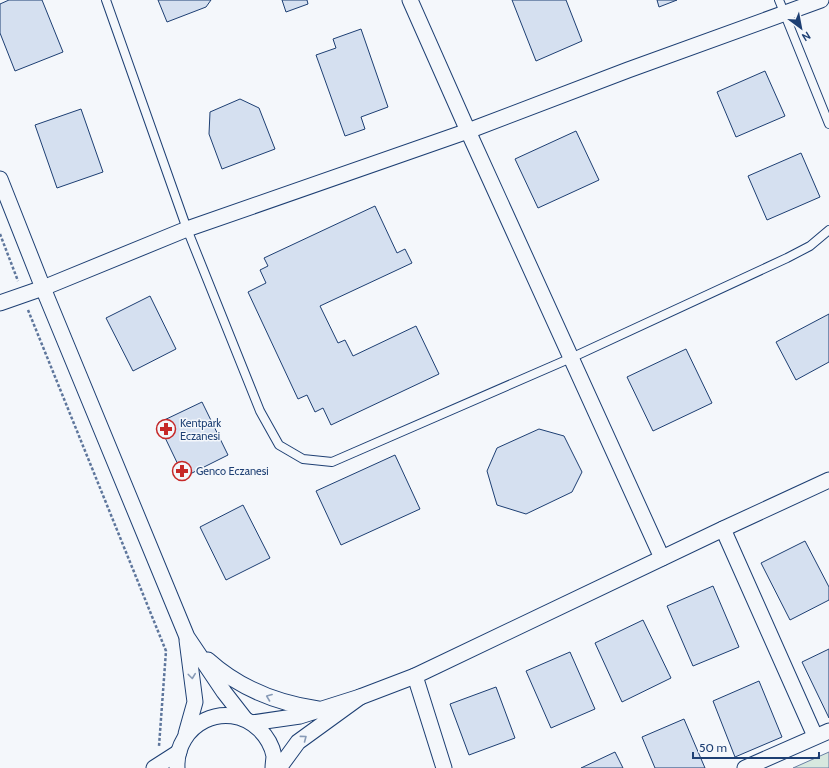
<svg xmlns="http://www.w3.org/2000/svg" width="829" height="768" viewBox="0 0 829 768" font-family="Cabin,sans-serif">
	<rect width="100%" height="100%" fill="#f4f7fb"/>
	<path fill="#d7e8df" stroke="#687fa3" d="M829,752V768H793Z"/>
	<g fill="#d5e0f0" stroke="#1d3f73">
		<path d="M9,0H42L63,52L15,71L0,33V4Z"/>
		<path d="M158,0H211L206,7L167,22Z"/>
		<path d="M282,0H307L308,4L286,12Z"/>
		<path d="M512,0H566L582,41L536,61Z"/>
		<path d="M657,0H677L659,7Z"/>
		<path d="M361,29L388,107L361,117L365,129L345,136L316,55L336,48L333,39Z"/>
		<path d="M765,71L785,116L736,137L717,92Z"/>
		<path d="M240,99L259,108L275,149L222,169L209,134L210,112Z"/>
		<path d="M81,109L103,172L57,188L35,125Z"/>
		<path d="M576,131L599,180L538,208L515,159Z"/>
		<path d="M801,153L820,197L767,220L748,176Z"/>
		<path d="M375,206L397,253L405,249L412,263L320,306L338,343L345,340L353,356L416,326L439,374L331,425L323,408L315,412L307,395L298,399L248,292L266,283L260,270L268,266L264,258Z"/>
		<path d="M150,296L176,349L133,371L106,318Z"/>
		<path d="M829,314V362L796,380L776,342Z"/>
		<path d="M686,349L712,403L653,431L627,377Z"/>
		<path d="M202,402L228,455L184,477L158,423Z"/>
		<path d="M539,429L564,436L582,472L572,492L526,514L497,505L487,471L497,448Z"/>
		<path d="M395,455L420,509L341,545L316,491Z"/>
		<path d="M243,505L270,558L226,580L200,527Z"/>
		<path d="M805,541L829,587V600L790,620L761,563Z"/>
		<path d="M713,586L739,647L693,666L667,606Z"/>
		<path d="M643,620L671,678L622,702L595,643Z"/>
		<path d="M829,649V718L802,662Z"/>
		<path d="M570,652L595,709L551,728L526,671Z"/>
		<path d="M759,681L782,737L735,757L713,701Z"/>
		<path d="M496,687L515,738L469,755L450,704Z"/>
		<path d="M684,719L705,768H655L642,737Z"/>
		<path d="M615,752L623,768H581Z"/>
	</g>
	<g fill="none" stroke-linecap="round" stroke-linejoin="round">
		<defs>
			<g id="lane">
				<path d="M106,0L187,229L260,411L279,445L303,459L332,462L571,358L787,258L810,246L829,230"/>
				<path d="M779,0L829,124"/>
			</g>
			<g id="street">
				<path d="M410,0L468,131L662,558"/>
				<path d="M0,179L43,288L187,637L224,692L245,719"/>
				<path d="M0,303L43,288L187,229L468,131L628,70L821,0"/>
				<path d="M723,529L815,736"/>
				<path d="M208,660C239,688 277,703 318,709"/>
				<path d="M360,697L415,676"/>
				<path d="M252,723L300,716L360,697L298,742L279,768"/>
				<path d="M186,734L195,702L187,640"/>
				<path d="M154,768L179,752"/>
				<path d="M177,768C175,724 226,698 259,729C266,736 272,745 274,756C274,759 273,764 273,768"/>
				<path d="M444,768L415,676L723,529L829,480"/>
				<path d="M745,768L829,731"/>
			</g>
		</defs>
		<use href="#lane" stroke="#1d3f73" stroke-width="10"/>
		<use href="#street" stroke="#1d3f73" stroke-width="17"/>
		<g stroke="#5e769c" stroke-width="2.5" stroke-dasharray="3 2" stroke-linecap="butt">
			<path d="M0,234L18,281"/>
			<path d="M28,310L166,651L159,746"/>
		</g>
		<use href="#lane" stroke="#f4f7fb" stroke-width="8"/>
		<use href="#street" stroke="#f4f7fb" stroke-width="15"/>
	</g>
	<defs><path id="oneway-chevron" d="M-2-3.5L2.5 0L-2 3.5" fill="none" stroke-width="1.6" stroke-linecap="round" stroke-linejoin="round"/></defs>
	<g stroke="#889bb7">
		<use href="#oneway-chevron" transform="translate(192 676) rotate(83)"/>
		<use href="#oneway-chevron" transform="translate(269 697) rotate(-159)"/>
		<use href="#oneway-chevron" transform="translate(304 738) rotate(-37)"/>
	</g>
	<defs>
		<symbol id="pharmacy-ring" viewBox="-11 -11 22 22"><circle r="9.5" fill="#f4f7fb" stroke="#c62828" stroke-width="1.5"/><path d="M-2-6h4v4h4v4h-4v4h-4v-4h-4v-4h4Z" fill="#c62828"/></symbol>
	</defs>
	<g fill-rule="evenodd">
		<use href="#pharmacy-ring" x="155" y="418" width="22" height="22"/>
		<use href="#pharmacy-ring" x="171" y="460" width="22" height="22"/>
	</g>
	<g text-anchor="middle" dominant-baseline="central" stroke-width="3" stroke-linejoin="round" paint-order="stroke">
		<g font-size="11" fill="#1d3f73" stroke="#f4f7fb" text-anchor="start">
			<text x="180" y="423">Kentpark<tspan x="180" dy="13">Eczanesi</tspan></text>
			<text x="196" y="471">Genco Eczanesi</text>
		</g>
	</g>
	<g transform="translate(801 28) rotate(148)" stroke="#f4f7fb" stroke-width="3" paint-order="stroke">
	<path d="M0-3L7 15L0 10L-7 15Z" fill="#1d3f73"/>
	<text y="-6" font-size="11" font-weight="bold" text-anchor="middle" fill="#1d3f73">N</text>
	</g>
	<path d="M693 752v6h126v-6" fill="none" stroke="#1d3f73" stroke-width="2"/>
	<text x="699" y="752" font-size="12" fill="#1d3f73" stroke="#f4f7fb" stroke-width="3" paint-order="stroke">50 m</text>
</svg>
